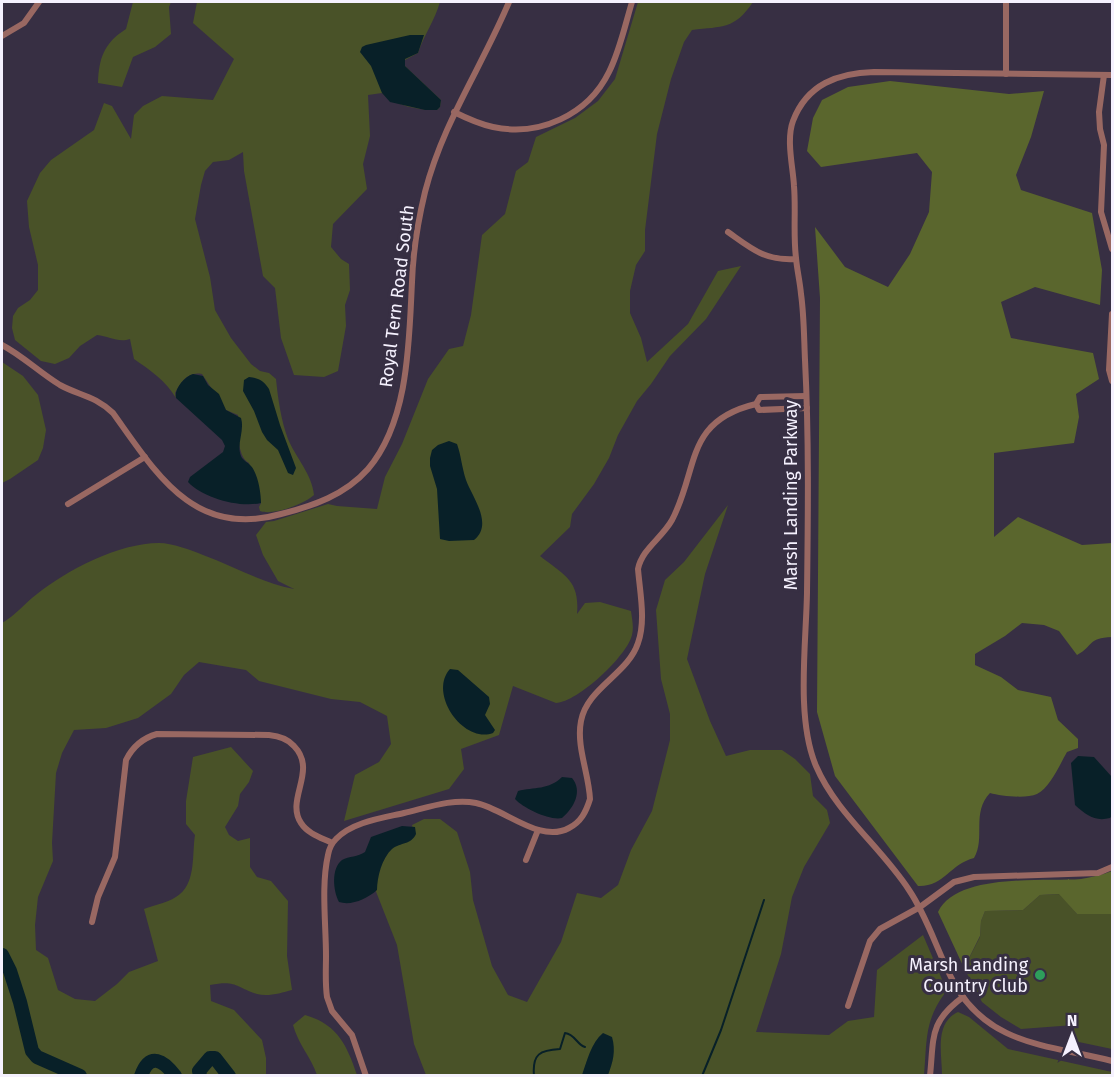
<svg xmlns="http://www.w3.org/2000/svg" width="1114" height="1077" viewBox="0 0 1114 1077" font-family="'Fira Sans',sans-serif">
	<rect width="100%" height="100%" fill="#372f43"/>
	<g fill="#495228">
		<path d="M133,2H171L169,7L171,34L155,47L133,57L122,87L98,83C99,58 104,43 126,29Z"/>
		<path d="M197,2H440C435,20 424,35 418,53L405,60V66L441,100L440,107L437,110C419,110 395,106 382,93L368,95L370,136L363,164L367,189L333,224L331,247L341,259L349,264L350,290L345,305L346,326L338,371L324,377L294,375L281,338L275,288L263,276L244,171L243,152L229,160L213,162L205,171L201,185L195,219L210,277L215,310L231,338L251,364L260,371L269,373L276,379C278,399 281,420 288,439C296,458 312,474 314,495C304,504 273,516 260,511L259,507L261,503L249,463C236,456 239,429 238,415L226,410L202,374C188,371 181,382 175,393L176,398C166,381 150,370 134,359L130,339C118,343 109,336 97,335L80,346L69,358L55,364L41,361L15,340L12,328L13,316L18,308L30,300L38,290V265L29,227L27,201L40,173L51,160L94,130L104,103L112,106L131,139L134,115L143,106L162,96L213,100L234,59L193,23Z"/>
		<path d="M638,2H753C734,30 723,26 692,30L684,42L671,79L657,134L645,230V251L636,265L630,291V313L641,338L647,362L688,324L718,271L741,266L706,319L670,356L651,384L637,401L618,435L609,458L594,484L572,514L570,527L540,556C564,575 580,580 577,614L585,603L600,602L631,611C632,619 634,627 632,635C627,656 578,702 556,703L513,686L499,735L461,749L464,769L449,789L344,821L355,775L379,762L391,744L387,716L360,702L331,699L259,681L246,670L199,662L184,675L171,694L138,718L106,728L74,730L62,753L56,773L52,843L53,861L38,897L35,925L36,950L48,958L58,990L75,999L95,1001L117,984L129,972L158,961L144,909C155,905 171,902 180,894C196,881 192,853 195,835L186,824V801L193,757L231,747L253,771L249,782L240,794L238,806L225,827L229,835L238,841L250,838V867L257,877L271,881L288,901L287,956L292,990C281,993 268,997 257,994C235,987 237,980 210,985L211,1001L234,1010L262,1040L266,1058V1075H2V623C15,616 25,603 37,594C67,570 119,543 159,543C172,543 191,550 203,555C234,566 261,583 294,589L278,581L263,555L256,535L266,522L274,521L328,504L337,506L377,509L385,477L402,444L428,379L449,349L463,346L471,315L482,235L505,214L516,171L528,162L536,137L575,118L598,101L615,79Z"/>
		<path d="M2,362L23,376L38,395L46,430L43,448L38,460L10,479L2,483Z"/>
		<path d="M728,505L705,574L687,659L710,721L726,756L750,750H782L795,759L810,774L813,796L827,810L830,823L804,867L792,897L781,954L756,1032L829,1035L848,1021L874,1017L877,970L923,935L944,984L945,993C924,1021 927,1042 924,1075H426L414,1044L397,945L375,889L376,874L391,847L414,834L412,825L424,819H440L457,832L470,872L473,900L492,966L508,995L527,1002L561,942L577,893L601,898L618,885L631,850L652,811L670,740V714L661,679L656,610L665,580L684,562Z"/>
		<path d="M1060,894L1077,914H1112V1049L1074,1041V1025L1021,1029L1001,1017L982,1002L964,968L980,937L981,921L985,911L1023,910L1040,895Z"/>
		<path d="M958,1012L969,1017L1008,1049L1112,1072V1075H942C942,1054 934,1023 958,1012Z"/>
		<path d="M305,1015C337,1024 347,1045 357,1075H317C311,1057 298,1044 293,1025Z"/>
	</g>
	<g fill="#5a662d">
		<path d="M890,81L1009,94L1044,91L1031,137L1016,175L1021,190L1092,213L1102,270L1100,305L1035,287L1001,302L1011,338L1093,353L1099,379L1076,394L1079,417L1074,443L994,453V537L1018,517L1082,545L1112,543V637C1087,638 1094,646 1077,655L1059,631L1044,625L1022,623L1005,636L975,654V665L1001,677L1018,690L1051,697L1058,720L1078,739V748L1067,752C1060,764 1050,788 1037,794C1026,799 1001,796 990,793C971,813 986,838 974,858C950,864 944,887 918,886L835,776L817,712L820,298L815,227L845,267L888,287L910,254L929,212L932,172L917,153L821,167L807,151L813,118L822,100L848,87Z"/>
		<path d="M1112,871V914H1077L1059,894L1040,895L1023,910L985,911L981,921L980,936L964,968L938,912C957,872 1045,882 1081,879C1092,877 1102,875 1112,871Z"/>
	</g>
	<g fill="#082028">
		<path d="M410,35H424L418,53L405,59V66L441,100L440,107L437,110H425L390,102L382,93L371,66L360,52L362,47L366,45Z"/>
		<path d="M193,374L203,376L208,385L219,394L226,410L241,418C245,431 236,444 241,456C243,461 248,462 251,466C258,474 261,493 261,503C239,508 203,498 188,482L190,477L223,452L225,446L222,440L176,398C174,389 184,377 193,374Z"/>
		<path d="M249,377C259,378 264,381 269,389L280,425L296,468L293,475L288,473L278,450L267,440L262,432L254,411L243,391L244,380Z"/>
		<path d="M449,441L457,444C461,455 462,468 466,480C472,497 494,524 474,540L449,541L440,539L437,489L430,466V458L432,450L438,445Z"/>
		<path d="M450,669L458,670L489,697L490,704L485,715L495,730L493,733C463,744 428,693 450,669Z"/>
		<path d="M1078,756L1094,757L1112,777V816L1110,818C1095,822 1086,815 1075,805L1071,763Z"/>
		<path d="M562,777L572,778C583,791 574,808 562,818C550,821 523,808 515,799L518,791C534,787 549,790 562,777Z"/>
		<path d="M402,826L415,827L416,834C411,845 401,842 392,849C382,858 377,877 377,890C367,899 351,906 339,902C333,891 331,868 342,860C349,856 358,857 365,852L371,837Z"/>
		<path d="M603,1033L612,1037C616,1051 613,1062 608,1075H582C587,1061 591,1043 603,1033Z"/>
	</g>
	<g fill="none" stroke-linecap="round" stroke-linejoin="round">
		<g stroke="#082028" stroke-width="2">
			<path d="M534,1076C532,1054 540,1050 560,1049L565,1033C575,1034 577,1045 585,1047"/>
			<path d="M702,1076L721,1030L764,900"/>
		</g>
		<g stroke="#082028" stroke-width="14">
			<path d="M2,955L10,971L20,1002L32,1051L37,1057L80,1076"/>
			<path d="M141,1076C150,1051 164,1061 175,1076"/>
			<path d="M200,1076L199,1071L210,1058H215L229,1076"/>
		</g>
		<g stroke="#996862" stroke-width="6">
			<path d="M1006,2V74"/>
			<path d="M2,36L24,23L39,2"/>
			<path d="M1104,75L1099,112L1100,129L1104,145L1101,212L1112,249"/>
			<path d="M1112,75L874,72C838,73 807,84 793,121C786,140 793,167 794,186C796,210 793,234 796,258C797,270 800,282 801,294C804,315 804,338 805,360C809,438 808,515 807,593C806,645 796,719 816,766C836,813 881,847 909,890C928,918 937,951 953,981C987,1046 1050,1045 1112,1061"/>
			<path d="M454,112C466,118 479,124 493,127C539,137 588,115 609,72C620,50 625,25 632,2"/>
			<path d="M728,232C752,249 765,261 796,259"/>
			<path d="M1112,314L1109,370L1112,381"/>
			<path d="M2,345C23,356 40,373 60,385C80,396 94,395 113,413C156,473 194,539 281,514C313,506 345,495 368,469C409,421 409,341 412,282C413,252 418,221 425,192C443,122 482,67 509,2"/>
			<path d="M756,404L759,410L807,408"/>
			<path d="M68,504L145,457"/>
			<path d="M526,860L538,830"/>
			<path d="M92,922L98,897L115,857L126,760C133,746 143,738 157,734L269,735C279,736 288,739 294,746C318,771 285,799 301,823C308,834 322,838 332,843"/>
			<path d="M848,1006L870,941L880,929L920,907L954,882L974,877L1098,873L1112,867"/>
			<path d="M366,1076L352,1035L332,1011L327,997C325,983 326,969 326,956C326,924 321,886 328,855C329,849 332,843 336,839C352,822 382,818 404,813C426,808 453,798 476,803C505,809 540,844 569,828C581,822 586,812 590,799C589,774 576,746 581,721C587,688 628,674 638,643C646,621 640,593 638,569C642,549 662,538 672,520C699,469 684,421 756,404L760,397L806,396"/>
			<path d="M930,1076C934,1037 929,1022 963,997"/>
		</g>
	</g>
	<circle fill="#2e9e5b" stroke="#372f43" stroke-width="2" cx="1040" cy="975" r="6"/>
	<g text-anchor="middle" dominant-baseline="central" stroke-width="6" stroke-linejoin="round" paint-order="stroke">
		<g font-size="18" fill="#f5f1fe" stroke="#372f43">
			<text transform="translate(397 296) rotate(-83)">Royal Tern Road South</text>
			<text transform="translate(791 495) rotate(-90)">Marsh Landing Parkway</text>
		</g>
		<g font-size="18" fill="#f5f1fe" stroke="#372f43" text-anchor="end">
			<text x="1028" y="965">Marsh Landing<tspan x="1028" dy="21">Country Club</tspan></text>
		</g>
	</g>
	<rect width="1114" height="1077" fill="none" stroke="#f5f1fe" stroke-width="6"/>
	<g transform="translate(1072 1035)" stroke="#372f43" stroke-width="4.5" paint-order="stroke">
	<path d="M0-4.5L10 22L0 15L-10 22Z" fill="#f5f1fe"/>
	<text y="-9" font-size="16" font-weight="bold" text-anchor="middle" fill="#f5f1fe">N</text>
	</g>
</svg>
